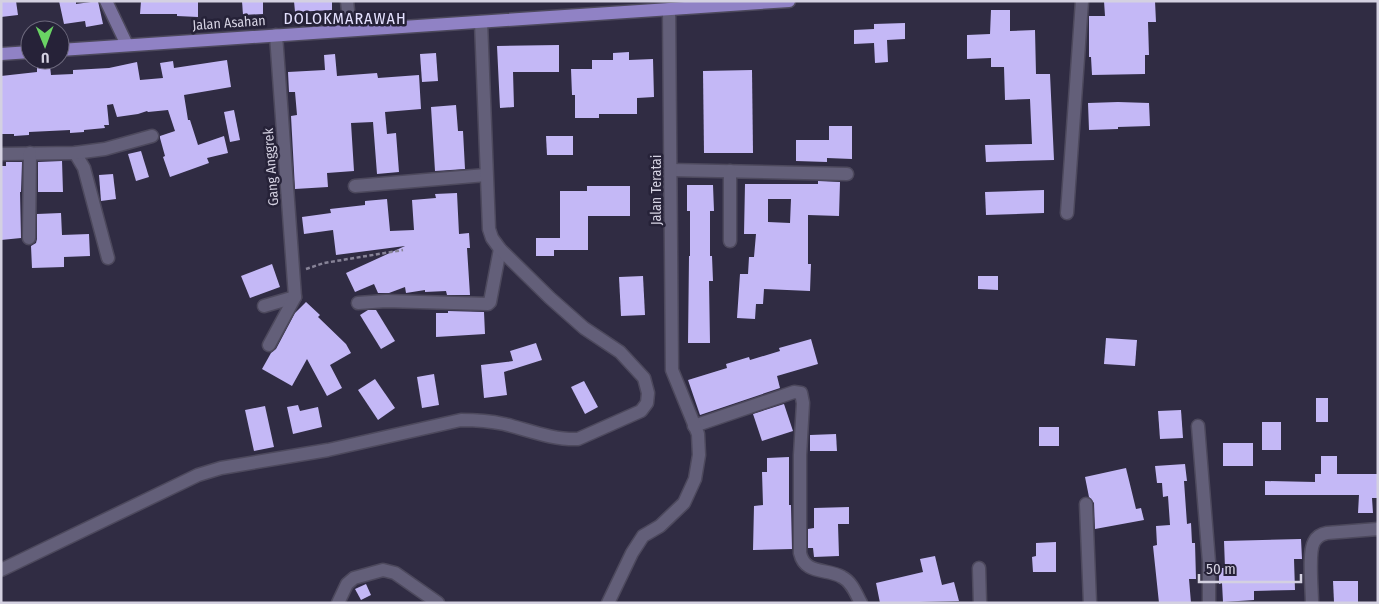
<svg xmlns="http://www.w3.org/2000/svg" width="1379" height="604" viewBox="0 0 1379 604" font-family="'Fira Sans Condensed',sans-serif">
	<rect width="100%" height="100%" fill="#302c43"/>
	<g fill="#c4b8f6" fill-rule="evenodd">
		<path d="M1,1H16L18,15L1,17Z"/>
		<path d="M59,1H76V4L98,1L103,24L86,27L85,21L64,24Z"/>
		<path d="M141,1H198V17L177,16V14H140Z"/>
		<path d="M242,1H263V14L243,15Z"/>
		<path d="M294,1H332V10L295,12Z"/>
		<path d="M1104,1H1155L1156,22H1148L1149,55H1145V74L1092,75L1091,57H1089V16H1105Z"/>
		<path d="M991,10H1010V31L1035,30L1036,74H1050L1054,160L986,162L985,145L1032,144L1030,99L1005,100L1004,67H991V58L967,59V35L990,34Z"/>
		<path d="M905,23V39L887,40L888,62L875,63L874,43L854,44V30L874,29V24Z"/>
		<path d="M559,45V72H513L514,107L500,108L497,46Z"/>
		<path d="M629,52V60L653,59L654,97L637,98V114H599V118H575V95H572L571,69H592V60H613V53Z"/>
		<path d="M436,53L438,81L422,82L420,54Z"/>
		<path d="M335,54L337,76L377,73L378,78L419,75L421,109L385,112L387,134L396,133L399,172L377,174L373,122L351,123L354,171L327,173L328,187L295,189L291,116L297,115L295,92H289L288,72L325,70L324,55Z"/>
		<path d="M227,60L231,87L184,95L188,120H190L198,145L224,136L228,153L207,158L209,163L170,177L163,157L165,156L160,138V136L175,131L168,110L148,112L147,111L138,114L117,117L113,104L107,105L109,125H104L105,128L84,130V132L70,133V130L29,132V135L14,136V134H1V76L37,72V67L50,66L51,75L73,74V70L109,68L137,62L140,80L163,78L160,63L173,61L174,68Z"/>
		<path d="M752,70L753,153H704L703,71Z"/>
		<path d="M1118,102L1149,103L1150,126L1118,127V129L1089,130L1088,103Z"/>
		<path d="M456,105L458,131H463L465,169L435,171L431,107Z"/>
		<path d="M234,110L240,140L230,142L224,112Z"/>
		<path d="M829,126H852V159L827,158V162L796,161V140H829Z"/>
		<path d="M546,136H573V155H547Z"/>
		<path d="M141,151L149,177L136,181L128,154Z"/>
		<path d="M62,161L63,192H38V162Z"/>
		<path d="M6,162H22L21,192H20L21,238L1,240V166H6Z"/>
		<path d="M113,174L116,199L101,201L99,175Z"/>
		<path d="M818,181L840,182L839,216L808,215V264H811L810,291L764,289L763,304H756L755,319L737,318L740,274H748L749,257H754L756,234H744L745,184H818ZM768,199H791L790,223L768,222Z"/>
		<path d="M687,185H713L714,211H710V256H712L713,281H709L710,343H688L689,256H690V211H687Z"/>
		<path d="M587,186H630V216H588V250H554V256H536V238H560V191H587Z"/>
		<path d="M1044,190V213L986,215L985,192Z"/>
		<path d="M457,193L459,234L469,233L470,248H467L470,295H447L446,291L425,292V290L406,293L405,287L389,293H378L374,284L355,292L346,273L405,246L336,255L333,230L304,234L302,217L331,213L330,209L365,205V201L387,199L390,231L414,230L412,200L436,198L435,194Z"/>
		<path d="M61,213L62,235L89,234L90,256L64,257V267L32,268L31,246L36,243L37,239V214Z"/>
		<path d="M272,264L280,287L250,298L241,276Z"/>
		<path d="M643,276L645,315L621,316L619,277Z"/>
		<path d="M978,276H998V290L978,289Z"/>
		<path d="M306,302L320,315L318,317L346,344L351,353L330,365L342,388L327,396L307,359L292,386L262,369L271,353L276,349L295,313Z"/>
		<path d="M368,310H376L395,341L381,349L360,315Z"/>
		<path d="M448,311L484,312L485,334L436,337V313H448Z"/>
		<path d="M1106,338L1137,340L1135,366L1104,364Z"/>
		<path d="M811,339L818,364L777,376L780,388L700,415L688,380L727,368L726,364L749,357L750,360L780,351L779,348Z"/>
		<path d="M536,343L542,360L504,372L507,395L484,398L481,365L513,361L510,351Z"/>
		<path d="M434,374L439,405L422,408L417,377Z"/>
		<path d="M375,379L395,408L378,420L358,390Z"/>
		<path d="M584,381L598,407L585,414L571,387Z"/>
		<rect x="1316" y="398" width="12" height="24"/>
		<path d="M784,404L793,431L762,441L753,414Z"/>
		<path d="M298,405L300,411L318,407L322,427L293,434L287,407Z"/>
		<path d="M265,406L274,447L254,451L245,410Z"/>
		<path d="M1181,410L1183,438L1160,439L1158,411Z"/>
		<rect x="1262" y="422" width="19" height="28"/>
		<rect x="1039" y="427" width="20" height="19"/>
		<path d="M836,434L837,451H810V435Z"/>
		<rect x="1223" y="443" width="30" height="23"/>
		<path d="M1321,456H1337V474H1378V498H1372L1373,513H1358L1359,495H1265V481L1315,482V474H1321Z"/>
		<path d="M789,457V505H791L792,549L753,550L754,506L763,505L762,472H767V458Z"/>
		<path d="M1185,464L1187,481H1184L1187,524L1191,523L1192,543H1195L1196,579H1189L1191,603H1159L1153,546L1157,545L1156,526L1170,525L1168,496L1163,497L1162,483H1157L1155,466Z"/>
		<path d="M1126,468L1136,509L1141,508L1144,520L1095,529L1094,503L1089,497L1085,477Z"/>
		<path d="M849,507V524H838L839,556L814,557L813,548H808V529L814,528V508Z"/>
		<path d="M1301,539L1302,559H1294L1295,590L1254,591V600L1223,602L1222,583L1219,584V568H1225L1224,541Z"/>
		<path d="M1056,542V572H1033L1032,557L1036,556V543Z"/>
		<path d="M935,556L942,585L954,582L959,601L880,603L876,583L923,572L920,559Z"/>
		<path d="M1333,581H1358V602H1334Z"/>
		<path d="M366,584L371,595L361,600L355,589Z"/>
	</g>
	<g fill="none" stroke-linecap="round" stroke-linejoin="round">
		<defs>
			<g id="street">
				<path d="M347,1L350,30"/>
				<path d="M75,153L84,168L108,258"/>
				<path d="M1,154L75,153L105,149L152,136"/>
				<path d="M671,170L847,174"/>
				<path d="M730,171V241"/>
				<path d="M355,186L486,175"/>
				<path d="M1067,213L1082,1"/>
				<path d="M29,238L30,153"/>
				<path d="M358,303L386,301L488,304L490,302L500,249"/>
				<path d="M264,306L295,297"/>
				<path d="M269,345L295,297L276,35"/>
				<path d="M694,426L794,392L801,393L803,403L800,455V553C805,575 827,568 842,577C852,582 856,594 861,603"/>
				<path d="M1198,426L1209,562V603"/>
				<path d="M1086,504L1090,603"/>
				<path d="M979,568L980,603"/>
				<path d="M1,570L198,475L221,468L328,450L461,420C475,420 490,421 504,424C528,430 553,440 578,439L641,411L647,403L648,393L644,378L620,352L584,328L550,298L500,249L492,238L489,229L481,22"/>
				<path d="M338,603L347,584L354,578L383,570L395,573L438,603"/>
				<path d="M608,603L632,553L643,536L660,526L684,503L695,479L699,455L698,434L672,370L669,9"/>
				<path d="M1312,603C1312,589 1308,552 1314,542C1317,536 1321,534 1327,533L1378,529"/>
			</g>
			<path id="secondary" d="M106,1L127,45"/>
			<g id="primary">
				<path d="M60,50L789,1"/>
				<path d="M1,54L30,52"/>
			</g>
		</defs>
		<use href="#street" stroke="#4d495d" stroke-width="15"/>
		<use href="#secondary" stroke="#4d495d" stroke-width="15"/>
		<use href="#primary" stroke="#4d495d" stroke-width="15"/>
		<path stroke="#878397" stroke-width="2.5" stroke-dasharray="4 2.5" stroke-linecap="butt" d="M306,269L324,263L403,250"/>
		<use href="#street" stroke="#635f79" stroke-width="12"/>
		<use href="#secondary" stroke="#7a719f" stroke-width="12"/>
		<use href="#primary" stroke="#9082c5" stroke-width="12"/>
	</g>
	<g text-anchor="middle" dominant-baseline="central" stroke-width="5" stroke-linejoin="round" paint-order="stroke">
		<g font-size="14" fill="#d4d1e1" stroke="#262238">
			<text transform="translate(229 23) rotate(-4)">Jalan Asahan</text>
			<text transform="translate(271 167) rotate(-94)">Gang Anggrek</text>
			<text transform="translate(656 190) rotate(-90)">Jalan Teratai</text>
		</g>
		<g font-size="16" letter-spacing="1" fill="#e4e0fe" stroke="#262238">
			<text x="345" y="18">DOLOKMARAWAH</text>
		</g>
	</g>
	<rect width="1379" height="604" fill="none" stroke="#d4d1e1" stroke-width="5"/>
	<g transform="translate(45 45) rotate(179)"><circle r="24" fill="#262238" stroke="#6c687c"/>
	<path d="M0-4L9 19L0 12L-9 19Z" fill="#6ad364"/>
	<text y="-8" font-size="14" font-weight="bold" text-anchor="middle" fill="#d4d1e1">U</text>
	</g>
	<path d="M1199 574v8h102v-8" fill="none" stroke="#d4d1e1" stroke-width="2.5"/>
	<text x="1206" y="574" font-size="15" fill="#d4d1e1" stroke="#262238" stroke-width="4" paint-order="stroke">50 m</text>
</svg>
